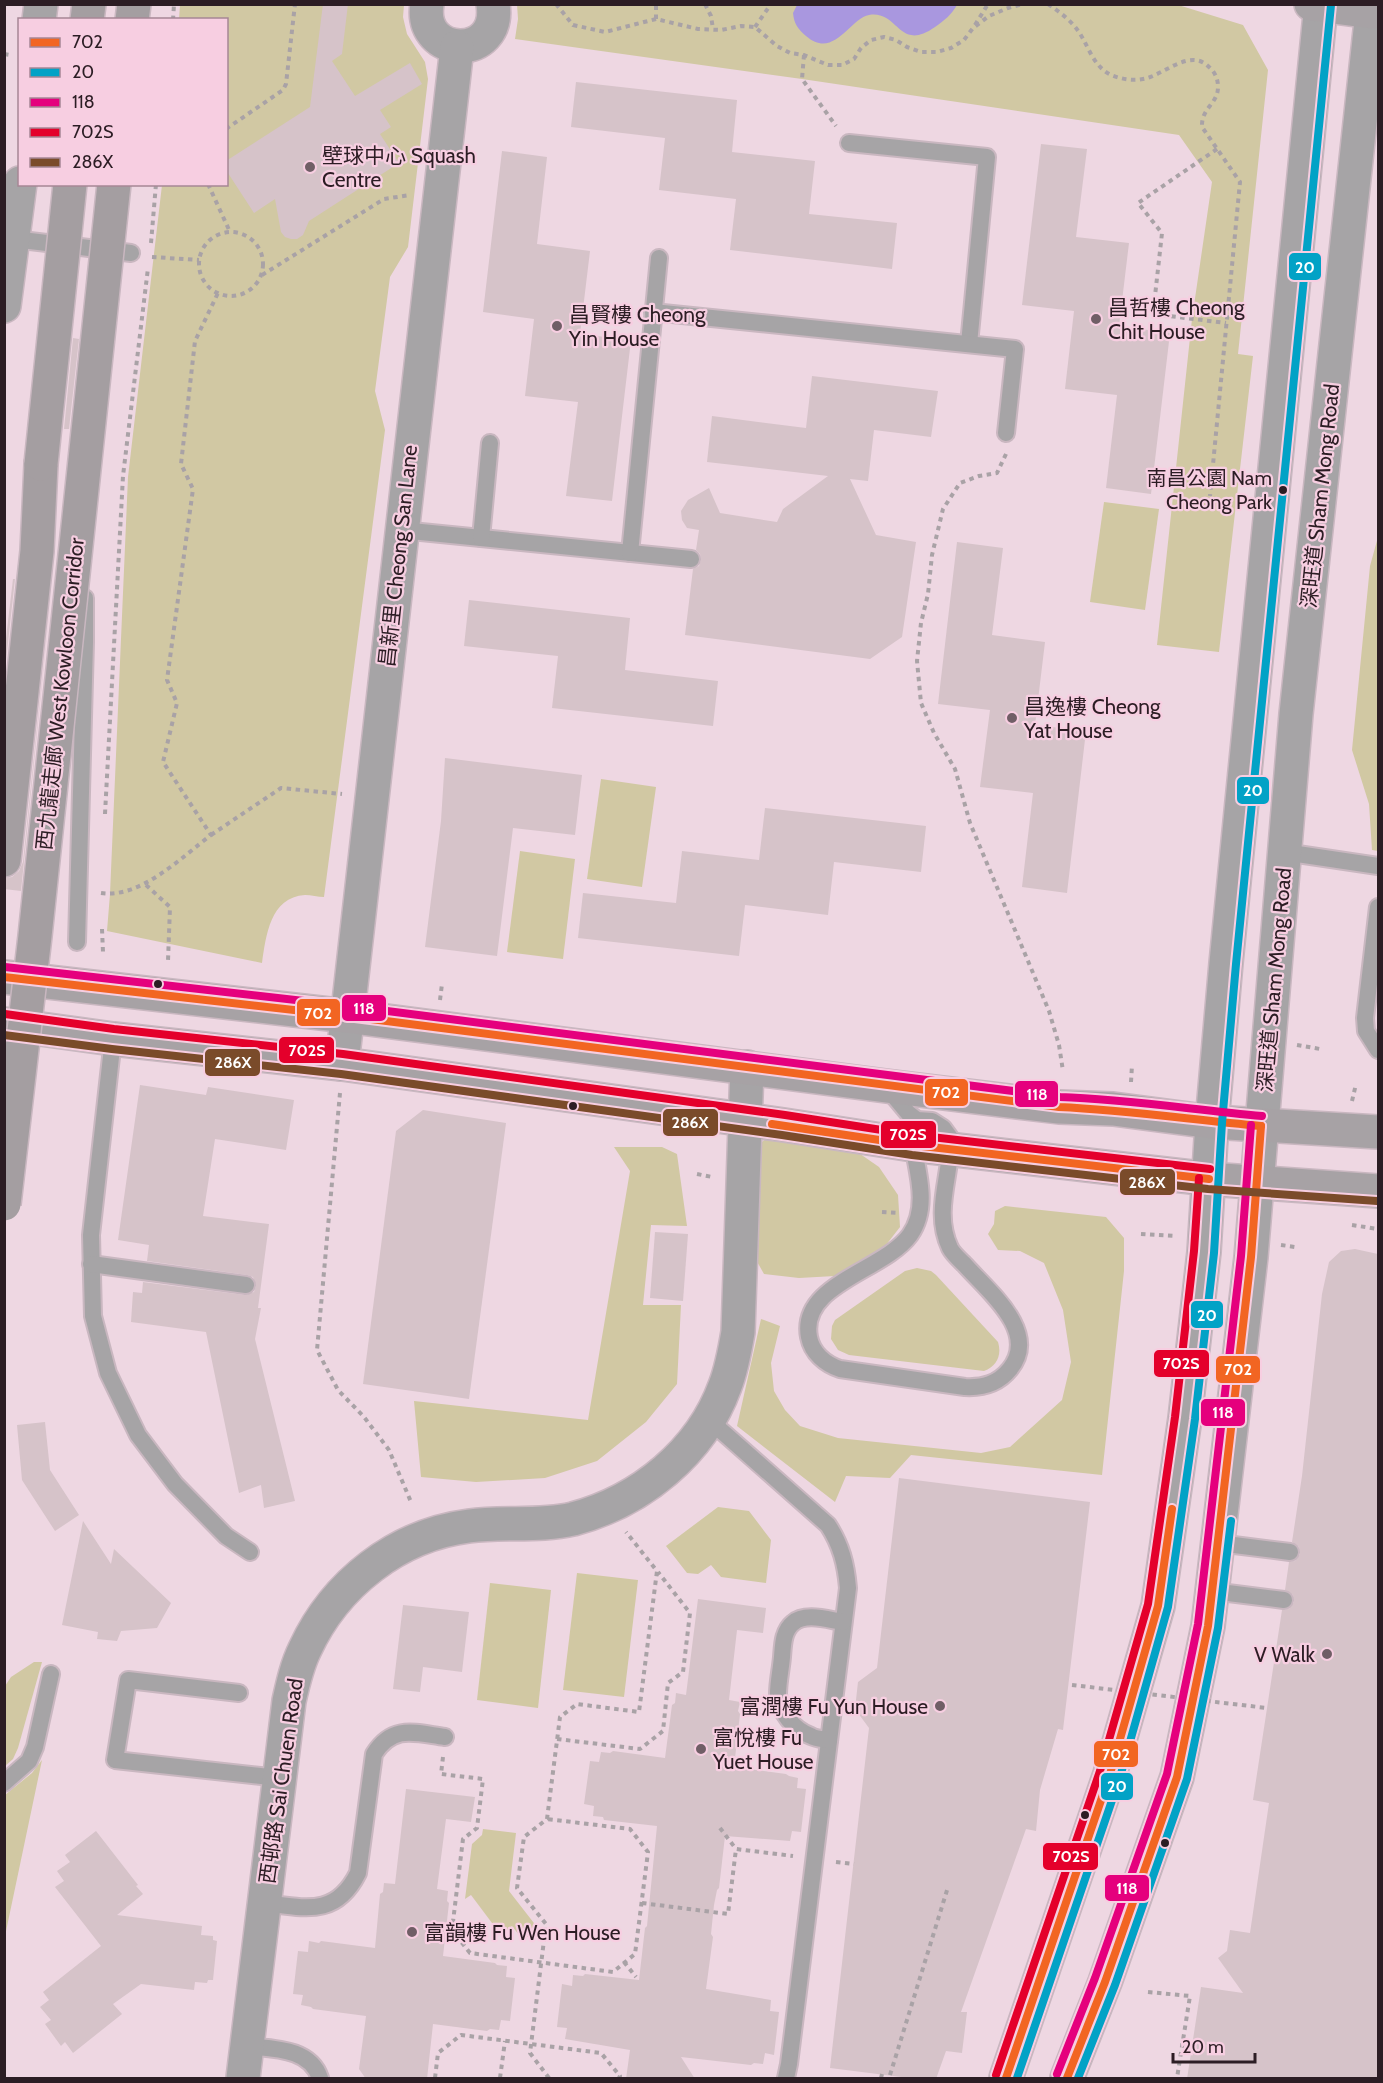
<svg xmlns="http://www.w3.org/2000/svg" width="1383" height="2083" viewBox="0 0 1383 2083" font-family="Cabin,'Noto Sans TC',sans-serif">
	<rect width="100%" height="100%" fill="#eed7e2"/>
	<g fill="#d1c8a3">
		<path d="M517,4H1175L1243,25L1268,70L1238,354L1253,356L1219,652L1157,645L1192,319L1212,182L1179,135L802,79L515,39L518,19Z"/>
		<path d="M180,5H404L403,17L407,34L425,62L428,79L408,247L390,277L375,391L385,430L324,897C318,897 311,895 305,895C270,897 266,936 262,963L107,931L110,894L128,477L162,185L226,184V20L179,19Z"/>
		<path d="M1104,502L1159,509L1145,610L1090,602Z"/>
		<path d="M1378,537V851L1372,850L1369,804L1352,750L1370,566Z"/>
		<path d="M601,779L656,787L642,887L587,879Z"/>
		<path d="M520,851L575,859L563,959L507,952Z"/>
		<path d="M777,1137L853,1149L879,1167L898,1195L900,1227L886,1245L835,1276L799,1278L764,1274L746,1242L759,1144L766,1139Z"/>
		<path d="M614,1147H662L677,1154L687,1226L651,1225L643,1305H681L677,1384L646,1422L597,1461L545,1478L476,1482L421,1477L414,1401L588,1420L630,1171Z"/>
		<path d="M1005,1206L1106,1217L1124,1238V1271L1102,1475L911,1455L890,1478L846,1476L835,1502L737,1426L761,1319L780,1326L771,1363L774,1391L785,1410L800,1426L838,1438L981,1453L1010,1447L1062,1400L1071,1362L1063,1310L1044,1263L1020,1251L998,1250L988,1234L994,1224L995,1211Z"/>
		<path d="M917,1268L931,1271L936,1275L998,1342C1002,1355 997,1366 984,1371L849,1355L838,1350L831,1339L832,1326L835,1320L905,1271Z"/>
		<path d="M718,1507L749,1511L771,1540L766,1583L721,1577L711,1565L698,1574L687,1573L666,1546Z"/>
		<path d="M577,1573L638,1580L624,1697L563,1690Z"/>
		<path d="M490,1583L551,1590L538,1708L477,1700Z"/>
		<path d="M34,1662H42L18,1748L13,1759L5,1766V1686L11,1677Z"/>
		<path d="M42,1760L5,1936V1795L32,1773Z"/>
		<path d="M483,1829L516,1833L509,1891L537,1927L536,1938L520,1936L512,1926L501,1935L471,1895L465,1899L472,1844L482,1835Z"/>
	</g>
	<path fill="#a997df" d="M797,5H957C951,15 945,20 935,27C898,53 899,10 869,15C849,19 834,60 806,36C798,29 794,24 793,13Z"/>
	<g fill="#d6c3c9">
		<path d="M323,4H348L342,54L332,61L355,96L410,63L422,84L380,110L391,127L380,134L399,163L309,221L303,235L297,239H291L285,237L281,232L275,199L254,213L226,170V161L310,107Z"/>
		<path d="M576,82L737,100L732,152L815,161L809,214L897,223L892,269L730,250L736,199L659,190L665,138L571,127Z"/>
		<path d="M1041,144L1087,149L1076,237L1129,243L1119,326L1170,333L1151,494L1106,488L1117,395L1065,389L1074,311L1022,305Z"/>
		<path d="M502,151L547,157L537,244L590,251L580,334L631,340L612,501L566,496L578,402L525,396L534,319L483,312Z"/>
		<path d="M73,338L79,339L69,429H64Z"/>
		<path d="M812,376L938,391L931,437L874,430L868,481L850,479L876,535L916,542L902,637L870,659L685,635L693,569L699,566L701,559L700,554L696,550L699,530L687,528L682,520L681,511L688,500L709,488L720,513L777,522L783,509L828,476L707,462L712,416L806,428Z"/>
		<path d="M957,542L1003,548L992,635L1045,642L1035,725L1086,731L1067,893L1022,887L1033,793L980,787L990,710L938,704Z"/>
		<path d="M13,579H15L4,679V655Z"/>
		<path d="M52,584L21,891L4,889V878L12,877L19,871L23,862Z"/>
		<path d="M469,600L630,618L625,670L718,681L713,726L552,708L558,656L464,646Z"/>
		<path d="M445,758L582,775L575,835L513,828L497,956L425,947L441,821Z"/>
		<path d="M765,808L926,826L921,872L834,862L828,915L745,905L739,956L578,938L583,893L676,903L682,851L759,860Z"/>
		<path d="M140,1085L206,1095L208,1087L294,1100L286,1150L215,1139L203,1216L269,1224L258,1308H261L255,1339L295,1501L264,1508L261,1485L239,1493L206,1332L131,1322L133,1292L142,1293L143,1282L245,1295L254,1292L256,1286L253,1277L247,1275L147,1261L149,1245L118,1240Z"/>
		<path d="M423,1110L506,1123L469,1399L363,1384L396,1131Z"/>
		<path d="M655,1232L688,1234L683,1301L650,1298Z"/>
		<path d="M1355,1249L1378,1254V2079H1187L1201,1987L1243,1993L1218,1958L1227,1951L1230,1930L1250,1933L1269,1803L1253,1800L1282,1610L1289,1609L1294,1602L1293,1595L1285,1590L1289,1562L1295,1561L1300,1554L1299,1547L1292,1542L1302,1476L1322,1294L1329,1262L1341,1251Z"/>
		<path d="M45,1422L50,1470L79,1515L55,1531L22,1480L17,1425Z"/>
		<path d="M899,1478L1090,1502L1063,1730L1058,1729L1040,1790L1036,1831L1026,1829L961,2012H967L962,2053L946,2051L936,2079H917L830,2068L869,1728L855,1709L858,1682L877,1668Z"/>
		<path d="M83,1521L111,1564L114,1549L171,1603L157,1628L121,1631L117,1641L97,1639L98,1632L62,1625Z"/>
		<path d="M698,1599L766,1608L763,1633L737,1630L729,1700L740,1702L738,1711L740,1714L734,1767L786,1774L789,1776L798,1778L797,1788L806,1789L801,1832L792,1831L790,1841L725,1836L719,1888L717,1890L714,1905L711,1934L713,1937L706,1989L771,2000L770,2011L779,2012L774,2055L765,2053L763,2064L754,2063L751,2065L681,2057L695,2079H626L630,2050L565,2039L567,2028L557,2027L562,1984L572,1986L573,1975L583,1976L585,1974L639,1980L645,1928L647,1926L657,1826L604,1820L603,1817L593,1816L594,1806L584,1804L590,1761L599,1762L601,1752L610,1753L613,1751L665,1758L672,1705L675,1703L676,1693L686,1695Z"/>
		<path d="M403,1605L469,1612L462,1672L423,1667L420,1692L393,1689Z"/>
		<path d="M406,1789L475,1797L471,1822L446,1819L437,1889L448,1891L447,1901L449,1903L443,1956L495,1963L497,1965L507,1966L506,1977L515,1978L510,2021L501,2020L499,2030L490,2029L487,2031L433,2024L427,2079H366L359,2069L366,2016L313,2009L311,2007L301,2005L303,1995L293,1994L298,1951L308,1952L309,1941L319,1943L321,1941L375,1948L380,1894L383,1892L384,1883L395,1884Z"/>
		<path d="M96,1831L138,1885L136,1886L143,1894L117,1915L202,1926L201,1935L213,1936V1940L217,1941L213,1980H208L207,1983L195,1982L194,1990L141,1984L113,2004L122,2014L73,2053L65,2042L61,2046L45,2024L51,2020L40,2007L49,2000L43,1992L101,1946L55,1887L64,1881L57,1871L70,1862L65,1855Z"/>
	</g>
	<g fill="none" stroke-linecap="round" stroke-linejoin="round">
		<defs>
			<g id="service">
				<path d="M849,143L987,157L969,344"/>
				<path d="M13,239L131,253"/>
				<path d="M653,312L1015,349L1006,433"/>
				<path d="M401,530L691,559"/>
				<path d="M481,538L490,443"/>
				<path d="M630,553L659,258"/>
				<path d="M1284,852L1378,866"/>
				<path d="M1378,907L1365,1018L1366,1031L1378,1050"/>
				<path d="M77,942L85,642V598"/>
				<path d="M113,1039L91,1235L93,1316L108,1373L138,1435L175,1484L226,1536L250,1552"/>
				<path d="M888,1089L908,1113L917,1120L932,1121L943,1128L951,1139C951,1176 933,1212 950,1248C953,1254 960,1260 965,1265C988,1291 1040,1332 1010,1369C998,1384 983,1388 965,1387L840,1369C825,1364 812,1353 809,1337C799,1284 884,1271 910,1235C929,1208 918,1174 913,1145"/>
				<path d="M91,1264L246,1285"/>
				<path d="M708,1419L828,1525C841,1545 846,1564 848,1588L789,2064L786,2078"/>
				<path d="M1218,1543L1290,1552"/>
				<path d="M1212,1591L1284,1600"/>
				<path d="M239,1693L128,1680L115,1760L279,1778"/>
				<path d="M829,1740C823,1739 816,1739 811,1736C794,1730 779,1712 778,1694C778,1682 781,1669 782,1657C783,1645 783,1631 793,1623C805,1612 829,1620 843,1622"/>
				<path d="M4,1783L29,1761L35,1747L51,1674"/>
				<path d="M264,1903C306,1908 336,1917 358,1873L374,1754C393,1724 415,1733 445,1737"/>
				<path d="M247,2046C274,2049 310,2048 320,2078"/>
			</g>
			<g id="minor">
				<path d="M427,4C418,59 502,61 493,4"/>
				<path d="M342,1064L457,47"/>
				<path d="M243,2078L289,1701C293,1683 297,1665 305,1649C335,1584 397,1535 469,1526C504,1521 539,1527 573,1519C641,1501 701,1452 725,1386C732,1368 735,1350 738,1332L747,1067"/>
			</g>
			<g id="tertiary">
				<path d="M39,20L41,4"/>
				<path d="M4,306L20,183"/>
				<path d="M1006,2078L1110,1774L1158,1606L1185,1418L1204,1252L1212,1122L1226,963L1321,4"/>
				<path d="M1067,2078L1105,1982L1177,1777L1208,1626L1251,1257L1296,714L1372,12"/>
			</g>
			<g id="secondary">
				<path d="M1311,4L1372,12L1373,4"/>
				<path d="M4,977L347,1016L886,1086L1059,1107L1113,1109L1212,1122L1378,1132"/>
				<path d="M4,1024L113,1039L342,1064L784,1125L913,1145L1209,1179L1378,1191"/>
			</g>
			<g id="trunk">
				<path d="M87,20L89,4"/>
				<path d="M132,20L134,4"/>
				<path d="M4,860L37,551L41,464"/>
			</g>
		</defs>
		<use href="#service" stroke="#c9b7c0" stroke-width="20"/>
		<use href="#minor" stroke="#c9b7c0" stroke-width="36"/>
		<use href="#tertiary" stroke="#c9b7c0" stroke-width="36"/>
		<use href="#secondary" stroke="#c9b7c0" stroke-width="36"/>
		<use href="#trunk" stroke="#c9b7c0" stroke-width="36"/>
		<g stroke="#a9a2a6" stroke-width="4" stroke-dasharray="4.5 4.5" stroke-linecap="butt">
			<path d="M556,4L573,25L605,32L656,19L698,29L721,30L741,26L755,27L777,46L790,53L804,55L828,65H842L854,59L861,48L871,40L884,37L896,40L907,47L921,52H937L951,48L964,40L973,28L989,16L1008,8L1023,4"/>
			<path d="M705,4L711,16L713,29"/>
			<path d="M1048,4C1058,11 1068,18 1076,28C1088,43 1092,66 1111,75C1121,79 1132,81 1143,79C1163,76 1190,47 1209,67C1215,72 1218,79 1218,87C1218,104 1201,108 1202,127L1240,182L1210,496"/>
			<path d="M656,19V4"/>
			<path d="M173,20L174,4"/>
			<path d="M975,25L988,4"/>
			<path d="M755,27L771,4"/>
			<path d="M4,54L10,55"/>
			<path d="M804,55L802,79L836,126"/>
			<path d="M226,129L283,90L286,84L295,4"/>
			<path d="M1217,149L1138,203L1162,233L1153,314L1226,323"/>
			<path d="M208,184L230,232"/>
			<circle cx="231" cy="264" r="32"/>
			<path d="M151,243L156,184"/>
			<path d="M152,257L199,260"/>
			<path d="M262,275L384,199L410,195"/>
			<path d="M1006,454L997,473L979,476L960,483L943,509L932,555L928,594L921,623L917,661L921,703L934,733L955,769L970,823L1049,1011L1059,1045L1063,1071"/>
			<path d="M105,814L123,476L148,268"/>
			<path d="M211,835L281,788L342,794"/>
			<path d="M146,885L170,907L168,961"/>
			<path d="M101,893C140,899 182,857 211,835L163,762L177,703L167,680L193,489L181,464L195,341L218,293"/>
			<path d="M102,929L103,952"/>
			<path d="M440,1000L442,984"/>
			<path d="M1297,1045L1320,1049"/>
			<path d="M1131,1082L1132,1065"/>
			<path d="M340,1093L317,1350L338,1390L364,1417L389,1450L411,1502"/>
			<path d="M1352,1101L1356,1084"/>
			<path d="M697,1174L712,1177"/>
			<path d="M882,1212L899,1213"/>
			<path d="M1352,1225L1378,1229"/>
			<path d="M1141,1234L1175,1236"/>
			<path d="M1281,1245L1295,1247"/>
			<path d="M557,1739L640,1749L663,1731L668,1683L683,1672L690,1613L658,1572"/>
			<path d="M443,1757L441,1774L483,1779L477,1828L463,1839L452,1930L470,1953L613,1972L635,1954L648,1852L630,1829L547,1819"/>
			<path d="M720,1828L736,1849"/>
			<path d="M836,1862L854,1864"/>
			<path d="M642,1903L728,1914L736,1849L793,1856"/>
			<path d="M624,1962L636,1977"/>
			<path d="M1148,1992L1190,1996L1177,2078"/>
			<path d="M890,2075L948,1887"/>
			<path d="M435,2078L438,2053L461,2035L601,2053L620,2076L619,2078"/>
			<path d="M500,2078L505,2041"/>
			<path d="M549,2078L530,2053L546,1924L517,1888L524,1837L547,1819L560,1717L577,1704L639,1712L657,1571L626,1532"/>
			<path d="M881,2078L882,2074"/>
		</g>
		<use href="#service" stroke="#a6a4a6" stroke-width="16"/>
		<use href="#minor" stroke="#a6a4a6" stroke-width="33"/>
		<use href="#tertiary" stroke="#a6a4a6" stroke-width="33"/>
		<use href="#secondary" stroke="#a7a2a5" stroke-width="33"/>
		<use href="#trunk" stroke="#a49ea1" stroke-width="33"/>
		<defs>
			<g id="trunk-bridge">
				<path d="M41,464L70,184"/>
				<path d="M4,1204L35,936L114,184"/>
			</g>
		</defs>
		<use href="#trunk-bridge" stroke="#c9b7c0" stroke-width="36" stroke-linecap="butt"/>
		<path stroke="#a9a2a6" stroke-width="4" stroke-dasharray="4.5 4.5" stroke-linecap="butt" d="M1072,1685L1267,1708"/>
		<use href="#trunk-bridge" stroke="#a49ea1" stroke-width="33"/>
		<defs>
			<g id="bus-1">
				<path d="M4,977L347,1016L1059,1107C1127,1110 1193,1120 1261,1126"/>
				<path d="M772,1124L913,1145L1209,1179"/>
				<path d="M1006,2078L1110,1774L1158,1606L1172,1509"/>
				<path d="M1067,2078L1105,1982L1177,1777L1208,1626L1251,1257L1261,1126"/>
			</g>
			<g id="bus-2">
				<path d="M1017,2078L1120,1777L1168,1607L1195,1419L1214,1253L1222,1123L1236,964L1331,5"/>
				<path d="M1078,2078L1115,1985L1187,1779L1218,1628L1231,1521"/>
			</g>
			<g id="bus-3">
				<path d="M5,967L348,1006L1060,1097C1128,1099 1194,1110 1262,1116"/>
				<path d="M1057,2074L1095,1978L1167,1774L1198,1624L1241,1256L1251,1125"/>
			</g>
			<g id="bus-4">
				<path d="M5,1014L114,1029L343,1054L785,1115L914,1135L1210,1169"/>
				<path d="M996,2075L1100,1771L1148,1604L1175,1417L1194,1251L1199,1178"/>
			</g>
			<path id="bus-5" d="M4,1035L112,1049L341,1074L782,1135L912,1155L1208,1189L1377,1201"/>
		</defs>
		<use href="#bus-1" stroke="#f7cee1" stroke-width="12"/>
		<use href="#bus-2" stroke="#f7cee1" stroke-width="12"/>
		<use href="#bus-3" stroke="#f7cee1" stroke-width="12"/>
		<use href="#bus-4" stroke="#f7cee1" stroke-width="12"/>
		<use href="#bus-5" stroke="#f7cee1" stroke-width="12"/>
		<use href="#bus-1" stroke="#f26522" stroke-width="8"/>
		<use href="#bus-2" stroke="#02a2c6" stroke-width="8"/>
		<use href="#bus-3" stroke="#e5007d" stroke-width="8"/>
		<use href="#bus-4" stroke="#e4002b" stroke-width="8"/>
		<use href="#bus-5" stroke="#7a4b2a" stroke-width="8"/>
	</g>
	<g fill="#705e66" stroke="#f7cee1" stroke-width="2">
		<circle cx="310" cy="167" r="6"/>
		<circle cx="1096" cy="319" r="6"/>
		<circle cx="557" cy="326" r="6"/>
		<circle cx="1012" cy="718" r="6"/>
		<circle cx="1327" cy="1654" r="6"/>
		<circle cx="940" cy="1706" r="6"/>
		<circle cx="701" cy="1749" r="6"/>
		<circle cx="412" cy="1932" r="6"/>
	</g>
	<g fill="#2c1d24" stroke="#f7cee1" stroke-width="2">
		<circle cx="1283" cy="490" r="5"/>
		<circle cx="158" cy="984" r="5"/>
		<circle cx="573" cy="1106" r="5"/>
		<circle cx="1085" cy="1815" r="5"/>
		<circle cx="1165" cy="1843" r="5"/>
	</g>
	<g text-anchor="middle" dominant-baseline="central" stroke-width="4.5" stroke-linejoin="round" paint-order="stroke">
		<g font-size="20" fill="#2c1d24" stroke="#f7cee1" text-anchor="end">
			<text x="1272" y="478">南昌公園 Nam<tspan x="1272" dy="24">Cheong Park</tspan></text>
		</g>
		<g font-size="21" fill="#2c1d24" stroke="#f7cee1" text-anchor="start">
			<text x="322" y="155">壁球中心 Squash<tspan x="322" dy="24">Centre</tspan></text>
			<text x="1108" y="307">昌哲樓 Cheong<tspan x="1108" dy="24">Chit House</tspan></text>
			<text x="569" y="314">昌賢樓 Cheong<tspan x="569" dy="24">Yin House</tspan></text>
			<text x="1024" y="706">昌逸樓 Cheong<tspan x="1024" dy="24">Yat House</tspan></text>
			<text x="1315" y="1654" text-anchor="end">V Walk</text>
			<text x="928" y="1706" text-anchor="end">富潤樓 Fu Yun House</text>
			<text x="713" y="1737">富悅樓 Fu<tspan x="713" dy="24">Yuet House</tspan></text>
			<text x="424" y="1932">富韻樓 Fu Wen House</text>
		</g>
		<g font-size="21" fill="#2c1d24" stroke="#f7cee1">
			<text transform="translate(1320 496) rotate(-84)">深旺道 Sham Mong Road</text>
			<text transform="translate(398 556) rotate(-84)">昌新里 Cheong San Lane</text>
			<text transform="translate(60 694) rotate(-84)">西九龍走廊 West Kowloon Corridor</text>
			<text transform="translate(1274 980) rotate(-85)">深旺道 Sham Mong Road</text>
			<text transform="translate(281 1781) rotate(-82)">西邨路 Sai Chuen Road</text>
		</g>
	</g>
	<g stroke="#f7cee1" stroke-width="2">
		<rect x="1288" y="252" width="34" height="29" rx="6" fill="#02a2c6"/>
		<rect x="1236" y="776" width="34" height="29" rx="6" fill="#02a2c6"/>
		<rect x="341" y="994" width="46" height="28" rx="6" fill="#e5007d"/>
		<rect x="296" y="998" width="45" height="29" rx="6" fill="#f26522"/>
		<rect x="278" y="1036" width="57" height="28" rx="6" fill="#e4002b"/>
		<rect x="204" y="1048" width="57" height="29" rx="6" fill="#7a4b2a"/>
		<rect x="924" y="1078" width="45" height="29" rx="6" fill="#f26522"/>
		<rect x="1014" y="1080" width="45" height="28" rx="6" fill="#e5007d"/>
		<rect x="662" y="1108" width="57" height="29" rx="6" fill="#7a4b2a"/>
		<rect x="880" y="1120" width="57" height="29" rx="6" fill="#e4002b"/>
		<rect x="1119" y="1168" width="57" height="28" rx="6" fill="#7a4b2a"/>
		<rect x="1190" y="1300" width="34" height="29" rx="6" fill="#02a2c6"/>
		<rect x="1153" y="1349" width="57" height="29" rx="6" fill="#e4002b"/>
		<rect x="1215" y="1355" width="46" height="29" rx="6" fill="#f26522"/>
		<rect x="1200" y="1398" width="46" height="29" rx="6" fill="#e5007d"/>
		<rect x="1093" y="1740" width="46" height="28" rx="6" fill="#f26522"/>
		<rect x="1100" y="1772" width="34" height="29" rx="6" fill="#02a2c6"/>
		<rect x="1042" y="1842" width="57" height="29" rx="6" fill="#e4002b"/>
		<rect x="1104" y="1874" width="46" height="28" rx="6" fill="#e5007d"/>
	</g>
	<g font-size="16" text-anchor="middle" font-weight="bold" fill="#fff">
		<text x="1305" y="273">20</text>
		<text x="1253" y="796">20</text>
		<text x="364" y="1014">118</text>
		<text x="318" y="1019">702</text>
		<text x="307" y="1056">702S</text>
		<text x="233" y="1068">286X</text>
		<text x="946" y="1098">702</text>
		<text x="1037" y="1100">118</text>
		<text x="690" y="1128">286X</text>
		<text x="908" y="1140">702S</text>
		<text x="1147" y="1188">286X</text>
		<text x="1207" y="1321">20</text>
		<text x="1181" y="1369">702S</text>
		<text x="1238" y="1375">702</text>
		<text x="1223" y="1418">118</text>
		<text x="1116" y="1760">702</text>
		<text x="1117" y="1792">20</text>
		<text x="1071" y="1862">702S</text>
		<text x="1127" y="1894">118</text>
	</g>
	<rect width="1383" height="2083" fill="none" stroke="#2c1d24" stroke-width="12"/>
	<rect x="18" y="18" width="210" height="168" fill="#f7cee1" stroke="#a68795" stroke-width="1.5"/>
	<rect x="30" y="38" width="30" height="9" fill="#f26522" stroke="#a68795" stroke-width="1.5"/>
	<text x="72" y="48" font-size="18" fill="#2c1d24">702</text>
	<rect x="30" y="68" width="30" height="9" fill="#02a2c6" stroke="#a68795" stroke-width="1.5"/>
	<text x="72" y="78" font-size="18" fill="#2c1d24">20</text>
	<rect x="30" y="98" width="30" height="9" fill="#e5007d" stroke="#a68795" stroke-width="1.5"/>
	<text x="72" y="108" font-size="18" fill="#2c1d24">118</text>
	<rect x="30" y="128" width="30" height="9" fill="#e4002b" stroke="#a68795" stroke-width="1.5"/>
	<text x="72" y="138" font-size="18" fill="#2c1d24">702S</text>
	<rect x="30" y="158" width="30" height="9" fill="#7a4b2a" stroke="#a68795" stroke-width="1.5"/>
	<text x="72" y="168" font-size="18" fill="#2c1d24">286X</text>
	<path d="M1173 2053v9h82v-9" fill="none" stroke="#2c1d24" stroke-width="3"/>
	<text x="1182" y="2053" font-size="18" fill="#2c1d24" stroke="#f7cee1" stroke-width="4.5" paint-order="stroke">20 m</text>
</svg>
